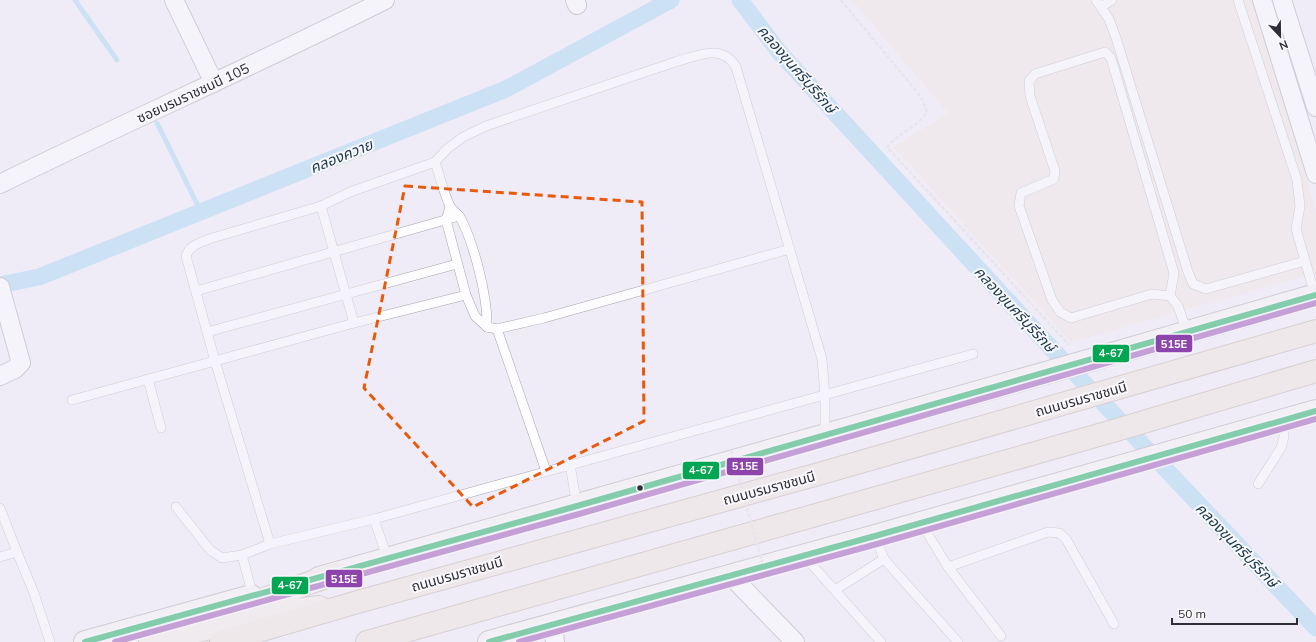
<svg xmlns="http://www.w3.org/2000/svg" width="1316" height="642" viewBox="0 0 1316 642" font-family="Mulish,'Noto Sans Thai',sans-serif">
	<rect width="100%" height="100%" fill="#f0ecf7"/>
	<path fill="#ede5df" d="M852,0H1255L1316,212V273L1071,342L893,147L948,113Z"/>
	<g fill="none" stroke-linecap="round" stroke-linejoin="round">
		<g stroke="#a2d2f2" stroke-width="5">
			<path d="M75,0L117,60"/>
			<path d="M157,123L201,212"/>
		</g>
		<g stroke="#a2d2f2" stroke-width="17">
			<path d="M740,0L780,53L1053,350L1316,628"/>
			<path d="M0,285L39,277L506,89L671,0"/>
		</g>
		<defs>
			<g id="service">
				<path d="M1096,0L1109,19L1116,38L1188,272L1193,284L1206,289L1305,261"/>
				<path d="M1238,0L1297,180L1300,206L1296,229L1315,295"/>
				<path d="M1101,7L1112,0"/>
				<path d="M435,162C440,176 443,192 450,206C452,210 457,213 460,217C474,243 488,298 487,327"/>
				<path d="M450,207L446,220L466,295L475,316L487,327L497,329L544,318L790,249"/>
				<path d="M196,291L459,216"/>
				<path d="M1170,296L1174,273L1111,58L1105,52L1035,74L1029,81L1030,96L1055,171L1054,179L1021,193L1019,206L1052,300L1060,312L1071,318L1152,294L1170,296L1178,306L1187,332"/>
				<path d="M354,323L321,206L350,192L435,162L447,149L463,137L486,126L675,62C697,56 722,43 736,67L822,359L825,396V436"/>
				<path d="M497,329L546,471"/>
				<path d="M207,332L457,264"/>
				<path d="M148,379L161,428"/>
				<path d="M72,400L354,323L466,295"/>
				<path d="M570,464L577,506"/>
				<path d="M1258,484L1281,448L1284,437L1283,420"/>
				<path d="M176,507L210,550L222,558L242,555L270,544L374,519"/>
				<path d="M0,508L17,552"/>
				<path d="M921,523L948,567L1001,636"/>
				<path d="M875,536L884,559L958,642"/>
				<path d="M270,544L215,361L186,256C189,246 199,243 209,239L321,206"/>
				<path d="M242,555L253,596"/>
				<path d="M0,557L17,552L34,593L50,642"/>
				<path d="M387,557L374,519L973,354"/>
				<path d="M805,557L881,642"/>
				<path d="M948,567L1048,532L1059,533L1066,539L1114,624"/>
				<path d="M835,590L884,559"/>
			</g>
			<g id="minor">
				<path d="M174,0L214,83"/>
				<path d="M575,0L577,5"/>
				<path d="M1262,0L1316,174"/>
				<path d="M1282,0L1316,107"/>
				<path d="M0,184C128,121 258,64 385,0"/>
				<path d="M0,287L21,363L15,369L0,376"/>
				<path d="M730,575L795,642"/>
				<path d="M553,625L555,642"/>
			</g>
			<g id="secondary">
				<path d="M319,578L1049,372L1316,295"/>
				<path d="M85,642L251,596"/>
				<path d="M489,642L875,536L1316,411"/>
			</g>
			<g id="primary">
				<path d="M231,611L337,573"/>
				<path d="M150,642L280,612L319,607"/>
			</g>
			<g id="trunk">
				<path d="M221,642L354,603L822,473L1316,331"/>
				<path d="M367,642L1113,431L1316,371"/>
			</g>
		</defs>
		<use href="#service" stroke="#a6a4ac" stroke-width="10"/>
		<use href="#minor" stroke="#a6a4ac" stroke-width="20"/>
		<use href="#secondary" stroke="#a6a4ac" stroke-width="24"/>
		<use href="#primary" stroke="#b8ada6" stroke-width="24"/>
		<use href="#trunk" stroke="#b8ada6" stroke-width="24"/>
		<path stroke="#dbd9dd" stroke-width="2.5" stroke-dasharray="4 2" stroke-linecap="butt" d="M841,0L921,97L927,112C917,127 899,133 887,147L1069,345"/>
		<use href="#service" stroke="#fdfcfe" stroke-width="9"/>
		<use href="#minor" stroke="#fdfcfe" stroke-width="18"/>
		<use href="#secondary" stroke="#f5f3f1" stroke-width="22"/>
		<use href="#primary" stroke="#efe9e3" stroke-width="22"/>
		<use href="#trunk" stroke="#eae2da" stroke-width="22"/>
		<path stroke="#dbd9dd" stroke-width="2.5" stroke-dasharray="4 2" stroke-linecap="butt" d="M731,450L766,576"/>
		<defs>
			<g id="bus-1">
				<path d="M85,642L577,506L1316,295"/>
				<path d="M489,642L875,536L1316,411"/>
			</g>
			<g id="bus-2">
				<path d="M115,642L579,514L1316,303"/>
				<path d="M519,642L877,544L1316,419"/>
			</g>
		</defs>
		<use href="#bus-1" stroke="#f9f8fc" stroke-width="9"/>
		<use href="#bus-2" stroke="#f9f8fc" stroke-width="9"/>
		<use href="#bus-1" stroke="#00a651" stroke-width="6"/>
		<use href="#bus-2" stroke="#8e44ad" stroke-width="6"/>
	</g>
	<path d="M0 0H1316V642H0ZM405,186L642,202L644,421L473,507L364,388Z" fill="#f0ecf7" fill-opacity=".55" fill-rule="evenodd"/>
	<path fill="none" stroke="#e8590c" stroke-width="3" stroke-dasharray="8 5" stroke-linejoin="round" d="M405,186L642,202L644,421L473,507L364,388Z"/>
	<circle fill="#2f2d35" stroke="#f9f8fc" stroke-width="1.5" cx="640" cy="488" r="3.5"/>
	<g text-anchor="middle" dominant-baseline="central" stroke-width="4" stroke-linejoin="round" paint-order="stroke">
		<g font-size="14" fill="#2f2d35" stroke="#f9f8fc">
			<text transform="translate(193 93) rotate(-25)">ซอยบรมราชชนนี 105</text>
			<text transform="translate(1081 399) rotate(-16)">ถนนบรมราชชนนี</text>
			<text transform="translate(769 488) rotate(-15)">ถนนบรมราชชนนี</text>
			<text transform="translate(457 574) rotate(-16)">ถนนบรมราชชนนี</text>
		</g>
		<g font-size="15" font-style="italic" fill="#19394b" stroke="#f9f8fc">
			<text transform="translate(797 69) rotate(49)">คลองขุนศรีบุรีรักษ์</text>
			<text transform="translate(341 156) rotate(-22)">คลองควาย</text>
			<text transform="translate(1015 309) rotate(47)">คลองขุนศรีบุรีรักษ์</text>
			<text transform="translate(1237 545) rotate(46)">คลองขุนศรีบุรีรักษ์</text>
		</g>
	</g>
	<g stroke="#f9f8fc" stroke-width="1.5">
		<rect x="1155" y="334" width="38" height="19" rx="4" fill="#8e44ad"/>
		<rect x="1092" y="344" width="38" height="19" rx="4" fill="#00a651"/>
		<rect x="726" y="457" width="38" height="19" rx="4" fill="#8e44ad"/>
		<rect x="682" y="461" width="38" height="19" rx="4" fill="#00a651"/>
		<rect x="325" y="569" width="38" height="19" rx="4" fill="#8e44ad"/>
		<rect x="271" y="576" width="38" height="19" rx="4" fill="#00a651"/>
	</g>
	<g font-size="11" text-anchor="middle" font-weight="bold" fill="#fff">
		<text x="1174" y="348">515E</text>
		<text x="1111" y="357">4-67</text>
		<text x="745" y="470">515E</text>
		<text x="701" y="474">4-67</text>
		<text x="344" y="583">515E</text>
		<text x="290" y="589">4-67</text>
	</g>
	<g transform="translate(1280 36) rotate(158)" stroke="#f9f8fc" stroke-width="3" paint-order="stroke">
	<path d="M0-3L7 15L0 10L-7 15Z" fill="#2f2d35"/>
	<text y="-6" font-size="11" font-weight="bold" text-anchor="middle" fill="#2f2d35">N</text>
	</g>
	<path d="M1172 618v6h125v-6" fill="none" stroke="#2f2d35" stroke-width="2"/>
	<text x="1178" y="618" font-size="12" fill="#2f2d35" stroke="#f9f8fc" stroke-width="3" paint-order="stroke">50 m</text>
</svg>
